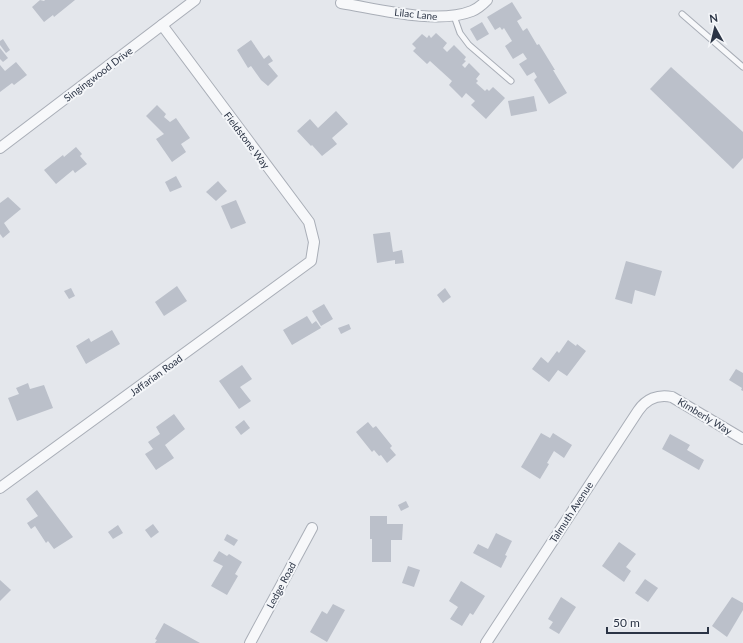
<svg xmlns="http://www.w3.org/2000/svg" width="743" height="643" viewBox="0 0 743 643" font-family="Lato,sans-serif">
	<rect width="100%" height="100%" fill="#e4e7ec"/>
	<g fill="#bbc0ca">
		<path d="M40,0L44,1L45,0H75L54,17L53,15L44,22L32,7Z"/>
		<path d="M512,2L522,18L517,21L523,31L527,28L537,45L539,44L555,70H553L567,93L549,104L534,80L537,77L534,72L527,76L519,64L527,59L523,53L513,59L505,46L512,41L504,28L502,30L500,27L495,30L487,17Z"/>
		<path d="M482,22L489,34L477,41L470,29Z"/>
		<path d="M436,33L447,43L443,48L447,52L454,45L466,57L464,60L466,61L462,65L465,68L469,63L480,74L476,79L478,81L476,83L485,91L487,89L489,91L493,87L505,98L486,119L471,105L475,101L466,93L462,98L449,85L452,81L430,61L427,64L413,51L416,48L412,44L422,34L427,38L429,35L431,38Z"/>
		<path d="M3,39L10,50L6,53L0,45V41Z"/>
		<path d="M251,40L264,59L269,55L273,61L268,64L278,76L268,86L261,80L251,66L248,68L237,50Z"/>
		<path d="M0,48L8,58L3,62L0,59Z"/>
		<path d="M16,62L27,75L14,85L12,83L0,92V65L5,71Z"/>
		<path d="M671,67L743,132V158L733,169L650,89Z"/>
		<path d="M534,96L537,111L511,116L508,101Z"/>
		<path d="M157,105L166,114L164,117L170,122L176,118L190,138L181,144L186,152L172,162L156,139L164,134L146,116Z"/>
		<path d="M336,111L348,124L332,138L337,144L322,156L312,145L311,146L297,131L310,119L318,128Z"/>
		<path d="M76,147L82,154L80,156L87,164L75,173L73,170L56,184L44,170L63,155L64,157Z"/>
		<path d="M176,176L182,187L170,192L165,182Z"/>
		<path d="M218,181L227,191L216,201L206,192Z"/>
		<path d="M8,197L21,209L4,223L10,232L3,238L0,234V203Z"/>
		<path d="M236,200L246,223L231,229L221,206Z"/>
		<path d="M390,232L393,252L402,250L404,263L395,264V260L377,263L373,234Z"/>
		<path d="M626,261L662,271L655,296L635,290L632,304L615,299Z"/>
		<path d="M177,286L187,301L164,316L155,302Z"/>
		<path d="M71,288L75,296L69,299L64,291Z"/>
		<path d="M445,288L451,297L443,303L437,295Z"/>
		<path d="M324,304L333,319L321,326L312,311Z"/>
		<path d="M307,316L312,324L316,321L321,328L292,345L283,330Z"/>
		<path d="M349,324L351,329L341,334L338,328Z"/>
		<path d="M112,330L120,344L86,364L76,346L89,338L91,342Z"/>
		<path d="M568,340L576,346L577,344L586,351L567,376L558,370L549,382L532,369L541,357L548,363L557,351L559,353Z"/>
		<path d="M242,365L252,379L240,387L251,401L239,409L219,381Z"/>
		<path d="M736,369L743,373V391L741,390L742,388L729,380Z"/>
		<path d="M28,383L30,389L44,385L53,408L17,421L8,398L19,394L16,388Z"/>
		<path d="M174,414L185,429L165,445L174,458L156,470L145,454L153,449L148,442L160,434L156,427Z"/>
		<path d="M244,420L250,428L241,435L235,427Z"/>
		<path d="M368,422L373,428L376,426L392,446L390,448L396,455L387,463L381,455L379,456L374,450L372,452L356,432Z"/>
		<path d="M541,433L550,438L553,433L572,445L564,458L554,451L547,463L549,464L540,479L521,467Z"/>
		<path d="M670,434L690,445L687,450L704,460L699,470L662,449Z"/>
		<path d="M37,490L73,537L54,549L48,541L46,543L35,526L31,529L27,523L38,516L26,499Z"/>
		<path d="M406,501L409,507L401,511L398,505Z"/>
		<path d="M370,516H387V524H403L402,540H391V562H372V539H370Z"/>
		<path d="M153,524L159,532L151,538L145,530Z"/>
		<path d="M118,525L123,533L113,539L108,532Z"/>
		<path d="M496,533L512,541L505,555L507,556L501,568L473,553L478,544L488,549Z"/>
		<path d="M227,534L238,540L234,546L224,540Z"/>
		<path d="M619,542L636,554L626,567L631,571L624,582L602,566Z"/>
		<path d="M219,551L227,556L229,554L242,562L235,574L238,576L227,595L211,586L223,566L213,561Z"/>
		<path d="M408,566L420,570L414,587L402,583Z"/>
		<path d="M645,579L658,588L648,602L635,593Z"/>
		<path d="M0,580L11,590L0,601Z"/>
		<path d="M461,581L485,596L473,615L470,613L462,626L450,619L458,607L449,601Z"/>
		<path d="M561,597L576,607L559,634L549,628L553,622L548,619Z"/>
		<path d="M732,597L743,603V610L727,637L712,626Z"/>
		<path d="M333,604L345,610L327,642L310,632L322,611L327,614Z"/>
		<path d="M164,623L200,643H155L157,640L155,639Z"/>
	</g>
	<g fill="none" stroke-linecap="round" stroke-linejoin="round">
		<defs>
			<g id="service">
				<path d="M682,14L743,67"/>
				<path d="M454,16L460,33L469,45L511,81"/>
			</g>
			<g id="minor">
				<path d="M341,3C378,9 437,25 472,11C477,9 483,4 487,0"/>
				<path d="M0,148L195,0"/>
				<path d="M0,488L311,261L314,242L309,222L162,25"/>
				<path d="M250,643L312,528"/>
				<path d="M486,643L638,411C646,399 658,394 672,397L743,439"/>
			</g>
		</defs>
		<use href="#service" stroke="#a9aeb7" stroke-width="7"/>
		<use href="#minor" stroke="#a9aeb7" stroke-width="12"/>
		<use href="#service" stroke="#f7f8fa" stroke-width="5"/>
		<use href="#minor" stroke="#f7f8fa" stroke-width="10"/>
	</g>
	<g text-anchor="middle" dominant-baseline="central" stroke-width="4" stroke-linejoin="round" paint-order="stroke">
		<g font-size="10" fill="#2b3445" stroke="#f4f6f9">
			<text transform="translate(416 14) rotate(6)">Lilac Lane</text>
			<text transform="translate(98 74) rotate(-37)">Singingwood Drive</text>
			<text transform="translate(247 140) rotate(53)">Fieldstone Way</text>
			<text transform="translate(156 375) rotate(-36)">Jaffarian Road</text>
			<text transform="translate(705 416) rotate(31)">Kimberly Way</text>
			<text transform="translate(571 512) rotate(-57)">Talmuth Avenue</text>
			<text transform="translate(281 585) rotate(-62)">Ledge Road</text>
		</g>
	</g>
	<g transform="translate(715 28) rotate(352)" stroke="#f4f6f9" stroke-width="3" paint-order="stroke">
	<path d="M0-3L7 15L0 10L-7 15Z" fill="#2b3445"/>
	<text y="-6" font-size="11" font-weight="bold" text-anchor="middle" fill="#2b3445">N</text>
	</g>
	<path d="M607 627v6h101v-6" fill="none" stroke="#2b3445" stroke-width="2"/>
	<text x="613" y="627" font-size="12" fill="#2b3445" stroke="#f4f6f9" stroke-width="3" paint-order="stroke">50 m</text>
</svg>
